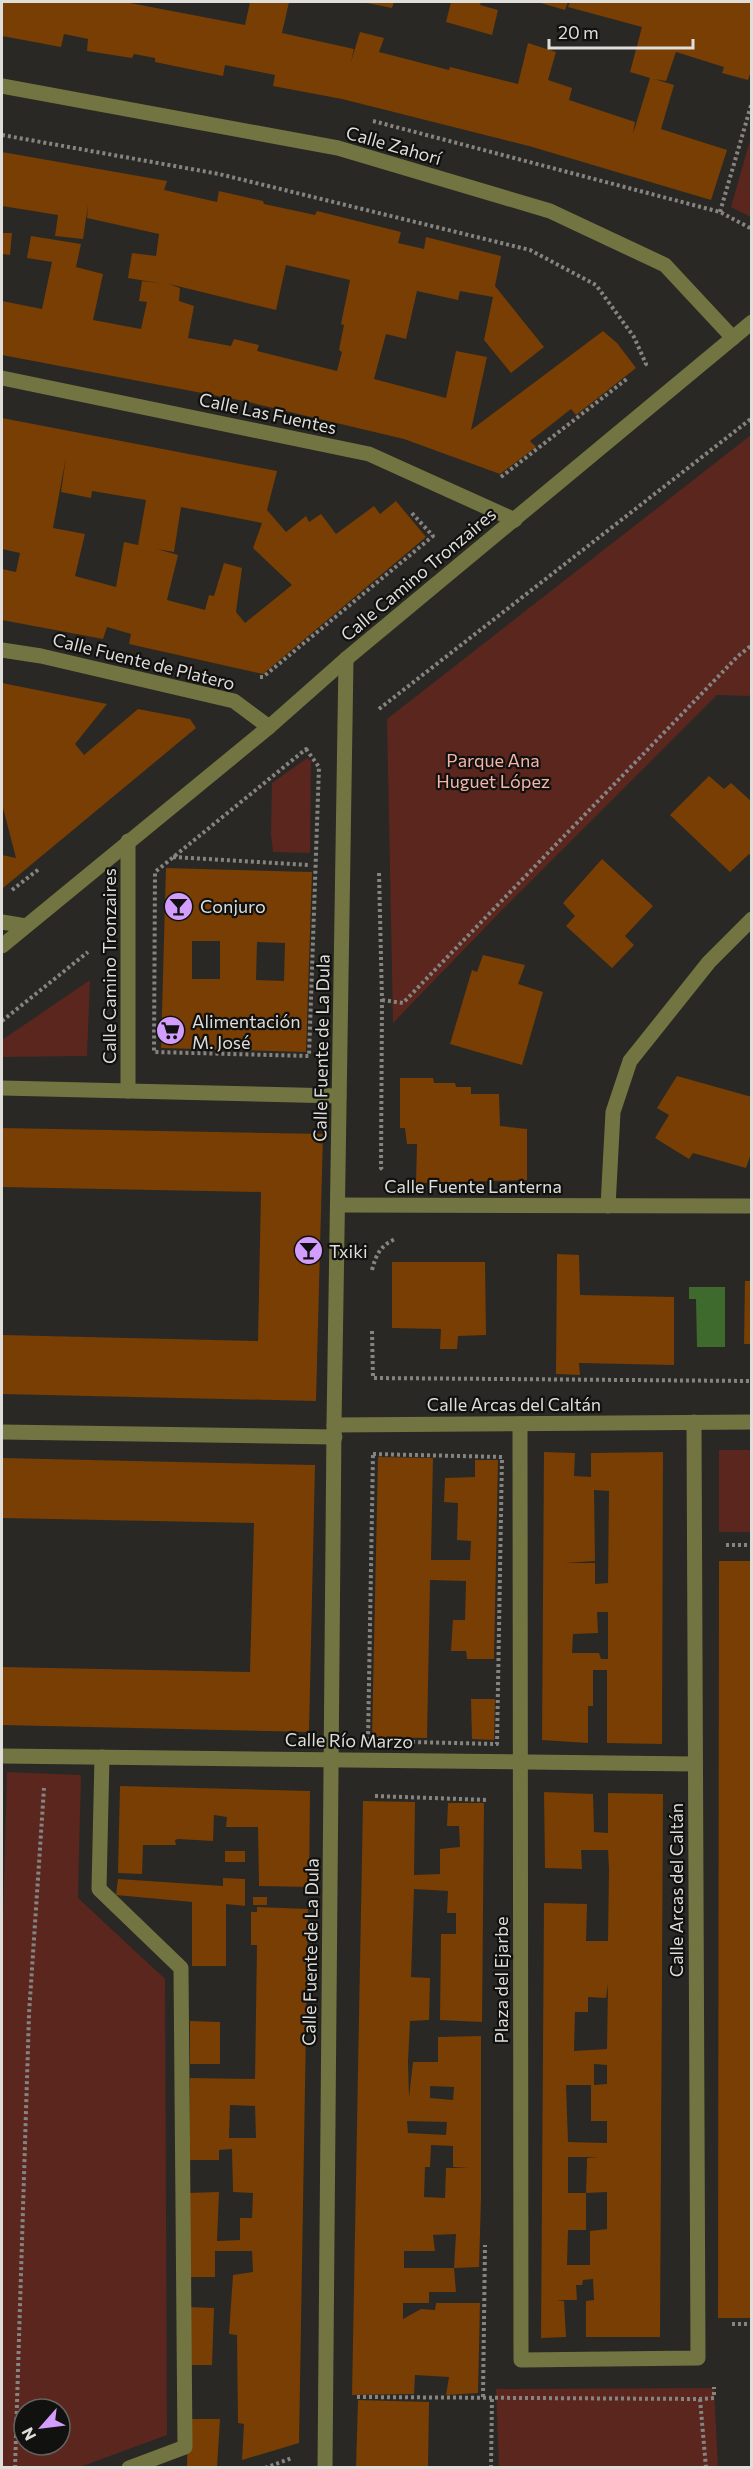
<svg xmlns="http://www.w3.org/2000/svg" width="753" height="2469" viewBox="0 0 753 2469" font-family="Commissioner,sans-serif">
	<rect width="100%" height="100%" fill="#292824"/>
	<g fill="#5a261e" fill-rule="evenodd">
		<path d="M751,137V217L731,207Z"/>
		<path d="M751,435V696L717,695L504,908L393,1023L387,719Z"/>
		<path d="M307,758L311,761L310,853L273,852L271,834L272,783Z"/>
		<path d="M90,980L87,1056L2,1057V1040Z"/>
		<rect x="719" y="1450" width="32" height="82"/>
		<path d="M7,1772L81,1775L78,1898L165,1979L167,2435L80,2467H2V1953ZM24,2409H60V2445H24Z"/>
		<path d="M714,2388L718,2467H499L496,2389Z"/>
	</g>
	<path fill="#3e6a2d" d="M689,1287H725V1347H697L696,1299H689Z"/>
	<g fill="#783e03" fill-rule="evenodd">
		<path d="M2,2H125L245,25L250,2H289L282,33L354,49L351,62L360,32L384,38L379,52L449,70L450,67L518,84L528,43L556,52L548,80L572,88L569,100L635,122L633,134L650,78L630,72L642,27L568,7L570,2H750L752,68L748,80L722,73L724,67L676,52L666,81L654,79L674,85L661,129L727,150L711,200L529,146L342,99L273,86L275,75L225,65L223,76L155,62V58L134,54L132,58L87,51L88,39L64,34L61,47L2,36Z"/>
		<path d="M451,2H481L480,5L498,10L492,35L446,22Z"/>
		<path d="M537,2H568L565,10Z"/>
		<path d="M367,3V2H394L392,8Z"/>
		<path d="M2,152L167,181L164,190L217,202L219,191L263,201L264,204L315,215L317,211L401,232L398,243L424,249L426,237L501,256L495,286L544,347L511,373L484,340L493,297L460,291L458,300L417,291L406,339L386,334L374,379L446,398L456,351L487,357L471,430L603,331L617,343L636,368L576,415L571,409L552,424L530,441L536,447L500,474L404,439L244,401L2,355V301L42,309L52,262L27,258L31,236L81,244L76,267L103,274L93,320L141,329L147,302L139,301L142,281L164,284L128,278L132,253L156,256L159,234L87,218L88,205L83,239L55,236L58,215L2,206ZM286,265L350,280L341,324L344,325L339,350L342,352L337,371L257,351L259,345L234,339L231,346L188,338L194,306L179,301L180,288L169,284L276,310Z"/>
		<path d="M2,233H12L10,255L2,254Z"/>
		<path d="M2,418L277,471L267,510L286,532L306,516L309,522L321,514L336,534L374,506L380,514L396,501L426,537L263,674L129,644L131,634L107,627L103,639L2,620V569L16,572L20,553L2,549ZM66,457L61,492L91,498L92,491L146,500L138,545L124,542L116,587L75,576L85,534L53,528ZM181,507L262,523L253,548L292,585L245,623L236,612L242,568L224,563L214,596L209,595L205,610L167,600L178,555L157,549L174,552Z"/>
		<path d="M2,683L107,704L75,744L84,755L138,709L190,719L196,728L3,888L2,855L16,858L2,804Z"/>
		<path d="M709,776L724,789L731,783L752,802V856L749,854L730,872L670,815Z"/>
		<path d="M602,859L653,906L625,936L634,945L612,968L566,926L575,916L563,903Z"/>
		<path d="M166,868L312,872L306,1052L161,1048ZM192,941H220V979H192ZM257,942L285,943L284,981L256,980Z"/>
		<path d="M483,955L525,965L518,984L543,992L522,1065L450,1044L472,970L477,972Z"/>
		<path d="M677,1076L752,1097V1151L746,1168L693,1153L689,1159L655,1138L669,1115L657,1108Z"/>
		<path d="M400,1078H433L434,1083H455L456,1087H471V1094H499L500,1126L527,1129V1180L416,1183L417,1144H407L405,1128H400Z"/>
		<path d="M2,1128L323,1134L316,1401L2,1394V1335L258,1341L261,1192L2,1187Z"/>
		<path d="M557,1254L579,1255L580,1295L674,1297V1365L579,1363L580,1375L556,1374Z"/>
		<path d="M392,1262H485L486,1335L458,1336L457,1349H440L441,1329L392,1328Z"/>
		<path d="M745,1281H752V1344H744Z"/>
		<path d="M544,1452L575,1453L574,1476L591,1477V1453L663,1452L662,1744L607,1743V1670H593V1706H588V1743L542,1740ZM594,1490L609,1491L608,1583L595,1584V1563H565L595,1561ZM597,1612H608V1659H601L599,1653H572L573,1634L598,1633Z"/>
		<path d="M378,1457L433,1458L431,1560H470L471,1541L457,1540L458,1503L444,1502L445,1478L475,1477V1460H498L494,1659H467L466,1651H451L453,1620H465L466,1581L430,1580L427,1738L372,1737Z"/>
		<path d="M2,1458L315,1465L309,1732L2,1725V1667L250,1672L254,1523L2,1518Z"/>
		<path d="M719,1561H752V2318H718Z"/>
		<path d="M471,1699H495L494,1740L472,1739Z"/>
		<path d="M120,1786L310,1791L309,1887L259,1886L258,1827H226L227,1817L214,1815L213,1841L178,1839L175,1840L176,1845H143L142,1874L118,1873Z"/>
		<path d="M544,1792L593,1794L594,1832L608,1833V1793L663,1794L660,2337H586V2301L594,2300L593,2279L583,2280L582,2285H576L577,2300H556L564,2301L566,2337L541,2338L544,1903L587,1904L586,1941H608L609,1869L608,1850H581L582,1869L545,1868ZM608,1984L607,2049L574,2051L575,2012H588V1997L606,1998ZM594,2064L607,2065V2084L594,2085ZM566,2085H591V2121H607V2143L568,2142ZM568,2157H598L587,2158L586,2193H568ZM607,2192V2229L590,2231V2265H567L568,2230H586V2193Z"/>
		<path d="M363,1801L415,1802L414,1875L440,1874V1849L460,1847L459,1826H447L448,1803H484L482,2022L440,2020L441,1934H456V1913H447L448,1891L414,1889L411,1977L430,1978L429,2020L410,2021L408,2062L409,2097L413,2062H438V2037L481,2036V2199L479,2267L454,2268L456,2234L433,2235L435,2251H404V2268H454L456,2292H429V2303H403V2319L421,2309L435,2310L436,2303H480L478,2393L446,2395L449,2377L415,2375L414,2394L352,2395ZM430,2086L454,2087L453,2100L430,2098ZM407,2121L447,2122L446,2135L408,2133ZM431,2145L453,2146V2167L469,2168H446L445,2198L424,2197L425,2167H430Z"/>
		<rect x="225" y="1851" width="20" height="11"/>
		<path d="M223,1878L245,1879V1906L226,1904V1966H192V1902L116,1895L118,1879L223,1886Z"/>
		<rect x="253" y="1897" width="14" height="8"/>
		<path d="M257,1907L308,1909L299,2443L242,2460L244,2424L238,2423L237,2335L229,2334L233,2275L253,2272L252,2251H215V2277H189L187,2193L219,2192L217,2241L240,2240V2218H252L253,2193L233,2192L232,2149L219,2150V2160H189L190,2078L255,2079L257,1945H251V1912H257ZM230,2105L255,2106L256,2138H229Z"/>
		<path d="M190,2021L220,2022V2064H190Z"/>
		<path d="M188,2307L214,2308L212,2365H187Z"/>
		<path d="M358,2400L429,2402L428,2468H356Z"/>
		<path d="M188,2419H220L217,2467L187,2468Z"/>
	</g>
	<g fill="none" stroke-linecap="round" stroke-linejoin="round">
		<g stroke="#858481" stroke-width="4" stroke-dasharray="3 3" stroke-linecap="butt">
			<path d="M373,121L720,212L752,229"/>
			<path d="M2,135L219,174L530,250L596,285L634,337L646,364L643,366"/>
			<path d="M720,212L752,102"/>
			<path d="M501,477L628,378"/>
			<path d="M260,677H263L433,536L410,511"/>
			<path d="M379,709L752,418"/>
			<path d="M306,749L319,767L309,1056L154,1052L155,872Z"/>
			<path d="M173,857L309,865"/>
			<path d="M379,873L382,1000L381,1168L384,1171"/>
			<path d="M12,890L39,869"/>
			<path d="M382,1000L403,1003L738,656L752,645"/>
			<path d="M2,1021L88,952"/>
			<path d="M372,1270C376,1255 380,1246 395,1239"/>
			<path d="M372,1331L373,1378L752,1381"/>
			<path d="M373,1454L502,1457L497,1744L368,1741Z"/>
			<path d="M726,1545H752"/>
			<path d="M375,1796L488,1800"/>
			<path d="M732,2324H752"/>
			<path d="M357,2397L700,2399L714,2398V2387"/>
			<path d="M483,2397L485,2245"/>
			<path d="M700,2399L706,2468"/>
			<path d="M15,2468L29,2014L44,1788"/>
			<path d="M265,2468L292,2458"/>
			<path d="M491,2468L492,2396"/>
		</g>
		<g stroke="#727541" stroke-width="15">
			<path d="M2,86L338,148L550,211L665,265L733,338"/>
			<path d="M2,378L369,454L515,520"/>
			<path d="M2,650L41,656L234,701L269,727"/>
			<path d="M2,922L26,926"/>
			<path d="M2,946L269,727L346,659L752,322"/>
			<path d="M2,1088L339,1096"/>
			<path d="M128,1091V841"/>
			<path d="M338,1205L752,1206"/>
			<path d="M608,1206L613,1112L630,1061L709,962L752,919"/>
			<path d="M520,1424L521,2360L698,2358L694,1422"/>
			<path d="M334,1425L752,1422"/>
			<path d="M2,1432L335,1437"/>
			<path d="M2,1756L695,1764"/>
			<path d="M102,1757L99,1889L181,1968L185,2447L129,2468"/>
			<path d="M325,2468L334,1425L346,659"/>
		</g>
	</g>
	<defs>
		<symbol id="bar-disc" viewBox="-11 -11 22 22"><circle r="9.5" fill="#d29dfd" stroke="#11110f"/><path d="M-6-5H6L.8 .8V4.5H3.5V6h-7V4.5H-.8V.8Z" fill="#111"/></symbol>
		<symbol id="supermarket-disc" viewBox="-11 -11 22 22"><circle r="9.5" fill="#d29dfd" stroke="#11110f"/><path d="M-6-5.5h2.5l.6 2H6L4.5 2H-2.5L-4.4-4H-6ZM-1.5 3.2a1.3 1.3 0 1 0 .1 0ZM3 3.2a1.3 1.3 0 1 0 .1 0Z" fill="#111"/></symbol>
	</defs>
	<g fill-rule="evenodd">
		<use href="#bar-disc" x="162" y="890" width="33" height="33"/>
		<use href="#supermarket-disc" x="154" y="1014" width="33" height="33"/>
		<use href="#bar-disc" x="292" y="1234" width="33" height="33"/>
	</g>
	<g text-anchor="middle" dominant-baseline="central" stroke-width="4.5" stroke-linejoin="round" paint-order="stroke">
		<g font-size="18" fill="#dfdedb" stroke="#11110f">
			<text transform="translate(394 145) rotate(16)">Calle Zahorí</text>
			<text transform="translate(268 413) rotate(12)">Calle Las Fuentes</text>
			<text transform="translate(418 574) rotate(-40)">Calle Camino Tronzaires</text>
			<text transform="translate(144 661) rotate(14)">Calle Fuente de Platero</text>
			<text transform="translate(109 966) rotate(-90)">Calle Camino Tronzaires</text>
			<text transform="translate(321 1048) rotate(-89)">Calle Fuente de La Dula</text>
			<text x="473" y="1186">Calle Fuente Lanterna</text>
			<text x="514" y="1404">Calle Arcas del Caltán</text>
			<text transform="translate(349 1740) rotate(1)">Calle Río Marzo</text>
			<text transform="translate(676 1890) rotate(-90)">Calle Arcas del Caltán</text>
			<text transform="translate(310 1952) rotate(-89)">Calle Fuente de La Dula</text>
			<text transform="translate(501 1980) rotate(-90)">Plaza del Ejarbe</text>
		</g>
		<g font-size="18" fill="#f6b4a8" stroke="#11110f">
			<text x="493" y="760">Parque Ana<tspan x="493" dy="21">Huguet López</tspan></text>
		</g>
		<g font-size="18" fill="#dfdedb" stroke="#11110f" text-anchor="start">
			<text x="200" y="906">Conjuro</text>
			<text x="192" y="1021">Alimentación<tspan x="192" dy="21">M. José</tspan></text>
			<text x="329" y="1251">Txiki</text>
		</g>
	</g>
	<rect width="753" height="2469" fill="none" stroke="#dfdedb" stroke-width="6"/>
	<g transform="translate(42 2427) rotate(242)"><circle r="28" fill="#11110f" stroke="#636361" stroke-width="1.5"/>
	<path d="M0-4.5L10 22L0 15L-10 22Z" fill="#d29dfd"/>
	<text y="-9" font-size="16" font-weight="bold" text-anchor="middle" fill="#dfdedb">N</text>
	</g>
	<path d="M549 39v9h144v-9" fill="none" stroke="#dfdedb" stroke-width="3"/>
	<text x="558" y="39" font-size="18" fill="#dfdedb" stroke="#11110f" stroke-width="4.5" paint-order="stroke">20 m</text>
</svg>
